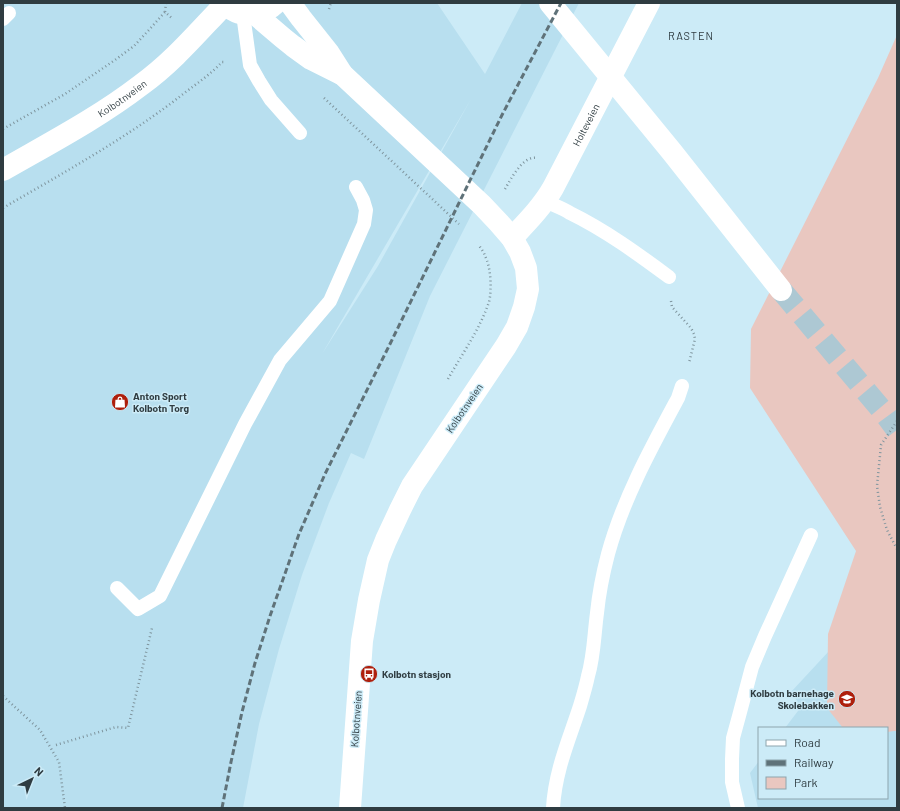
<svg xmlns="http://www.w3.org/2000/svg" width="900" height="811" viewBox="0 0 900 811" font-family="Barlow,sans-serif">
	<rect width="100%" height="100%" fill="#ccebf7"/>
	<g fill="#b8dfef" fill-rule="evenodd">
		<path d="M3,3H437L485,74L522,3H579L430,296L364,459L351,453L329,503L302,575L279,649L259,724L243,808H3ZM471,99L378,266L322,354Z"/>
		<path d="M897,592V808H758L750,773L759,761V798H887V728H785L801,707L791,692L829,651Z"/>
	</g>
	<path fill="#e9c7c0" d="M897,35V731H894L887,732V728H843L827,708L828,634L856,551L750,388L751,329L878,78Z"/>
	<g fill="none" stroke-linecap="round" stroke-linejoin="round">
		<path stroke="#adc8d3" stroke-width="22" stroke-dasharray="22 11" stroke-linecap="butt" d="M781,290L886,415L897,430"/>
		<g stroke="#7f959e" stroke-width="2.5" stroke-dasharray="1 3" stroke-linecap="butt">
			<path d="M166,3L165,12L173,19"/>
			<path d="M329,9L331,3"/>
			<path d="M324,98L459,224"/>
			<path d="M3,129L65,94L115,60L134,46L148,31L165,12"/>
			<path d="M505,189C511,179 523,155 537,158"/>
			<path d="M3,208C63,173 123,140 178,98C193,86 209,76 222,62H225"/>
			<path d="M671,301L672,307L691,328L694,334L695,339L689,363"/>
			<path d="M448,379C462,354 480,329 489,302C492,290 491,267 485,256C484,252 481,249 479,245"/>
			<path d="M897,421L881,445L877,486L880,507L887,530L897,549"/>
			<path d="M3,696L40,730L59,762L65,808"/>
			<path d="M56,745L116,727L128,728L152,628"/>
		</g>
		<g stroke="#fff" stroke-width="14">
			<path d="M243,14L250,65L259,81L271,100L300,133"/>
			<path d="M3,19L9,13"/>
			<path d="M545,201C553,205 562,208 570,213C605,230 638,254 669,277"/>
			<path d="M117,588L138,609L160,596L245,424L280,360L330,301L364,224L366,210L363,200L356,187"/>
			<path d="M553,808C555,771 569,740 580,706C583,696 586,686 588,676C594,656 594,635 597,613C599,593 603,573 608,554C623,499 651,448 678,398L682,386"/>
			<path d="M738,808L732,782V759L733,738L739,716L752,667L765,636L811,535"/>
		</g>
		<path stroke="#fff" stroke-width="22" id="s1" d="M512,238C527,222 542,207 553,188L649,3"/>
		<g stroke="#fff" stroke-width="22">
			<path d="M224,3C238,18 261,18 276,3"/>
			<path d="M290,3L301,18L328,52L342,74"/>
			<path d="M255,14L283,38L293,46L311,59L343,75L482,205L499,223L512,238L520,252L526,268L528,289L524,307L517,327L506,346L412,486L400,510L386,540L378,560L369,600L362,641L350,808"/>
			<path id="s2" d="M3,170C50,143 98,118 141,85C173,62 198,32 225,4"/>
		</g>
		<path stroke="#fff" stroke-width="22" d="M550,3L672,152L781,290"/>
		<path stroke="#5f7279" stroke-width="3" stroke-dasharray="6 3" stroke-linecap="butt" d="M222,808L231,762L242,712L255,663L270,616L299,534L325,474L389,346L502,115L561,3"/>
	</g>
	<defs>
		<symbol id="shop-disc" viewBox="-11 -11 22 22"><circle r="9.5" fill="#ae1f0c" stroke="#ccebf7"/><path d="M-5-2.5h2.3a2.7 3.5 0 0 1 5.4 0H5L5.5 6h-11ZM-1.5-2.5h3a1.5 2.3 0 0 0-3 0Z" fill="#fff"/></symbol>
		<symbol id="bus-disc" viewBox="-11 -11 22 22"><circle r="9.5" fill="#ae1f0c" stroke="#ccebf7"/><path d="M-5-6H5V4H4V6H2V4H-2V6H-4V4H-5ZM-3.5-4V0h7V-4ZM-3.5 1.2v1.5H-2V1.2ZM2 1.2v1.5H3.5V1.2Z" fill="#fff"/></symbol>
		<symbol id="school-disc" viewBox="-11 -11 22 22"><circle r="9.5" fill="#ae1f0c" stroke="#ccebf7"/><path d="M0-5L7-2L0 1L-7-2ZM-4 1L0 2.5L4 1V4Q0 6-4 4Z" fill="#fff"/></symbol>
	</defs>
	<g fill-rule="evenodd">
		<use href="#shop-disc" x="110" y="392" width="20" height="20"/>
		<use href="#bus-disc" x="359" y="664" width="20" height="20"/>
		<use href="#school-disc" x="837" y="689" width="20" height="20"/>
	</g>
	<g text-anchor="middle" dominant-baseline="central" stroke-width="3" stroke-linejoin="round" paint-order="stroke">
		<g font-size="10" fill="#2f3c41" stroke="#ccebf7">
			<text stroke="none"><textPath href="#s2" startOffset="139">Kolbotnveien</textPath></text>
			<text stroke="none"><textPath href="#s1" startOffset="136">Holteveien</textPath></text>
			<text transform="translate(464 408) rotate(-56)">Kolbotnveien</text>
			<text transform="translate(356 719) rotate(-86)">Kolbotnveien</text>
		</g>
		<g font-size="10" font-weight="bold" fill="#2f3c41" stroke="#ccebf7" text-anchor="start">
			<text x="133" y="396">Anton Sport<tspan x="133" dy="12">Kolbotn Torg</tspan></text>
			<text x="382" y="674">Kolbotn stasjon</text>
			<text x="834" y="693" text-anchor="end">Kolbotn barnehage<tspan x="834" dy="12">Skolebakken</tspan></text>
		</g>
		<g font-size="11" letter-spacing="1" fill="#2f3c41" stroke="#ccebf7">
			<text x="691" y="35">RASTEN</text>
		</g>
	</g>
	<rect width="900" height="811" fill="none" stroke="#2f3c41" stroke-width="8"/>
	<rect x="758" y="727" width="130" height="72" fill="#ccebf7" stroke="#8da5ae"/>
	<rect x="766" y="740" width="20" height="6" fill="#ffffff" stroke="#8da5ae"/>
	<text x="794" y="747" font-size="12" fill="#2f3c41">Road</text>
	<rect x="766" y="760" width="20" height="6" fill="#5f7279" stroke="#8da5ae"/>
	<text x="794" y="767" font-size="12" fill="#2f3c41">Railway</text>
	<rect x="766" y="777" width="20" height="12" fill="#e9c7c0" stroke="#8da5ae"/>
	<text x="794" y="787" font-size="12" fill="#2f3c41">Park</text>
	<g transform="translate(32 779) rotate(43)" stroke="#ccebf7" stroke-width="3" paint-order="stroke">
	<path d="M0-3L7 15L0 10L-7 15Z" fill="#2f3c41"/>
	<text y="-6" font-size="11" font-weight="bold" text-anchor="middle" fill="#2f3c41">N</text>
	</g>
</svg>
